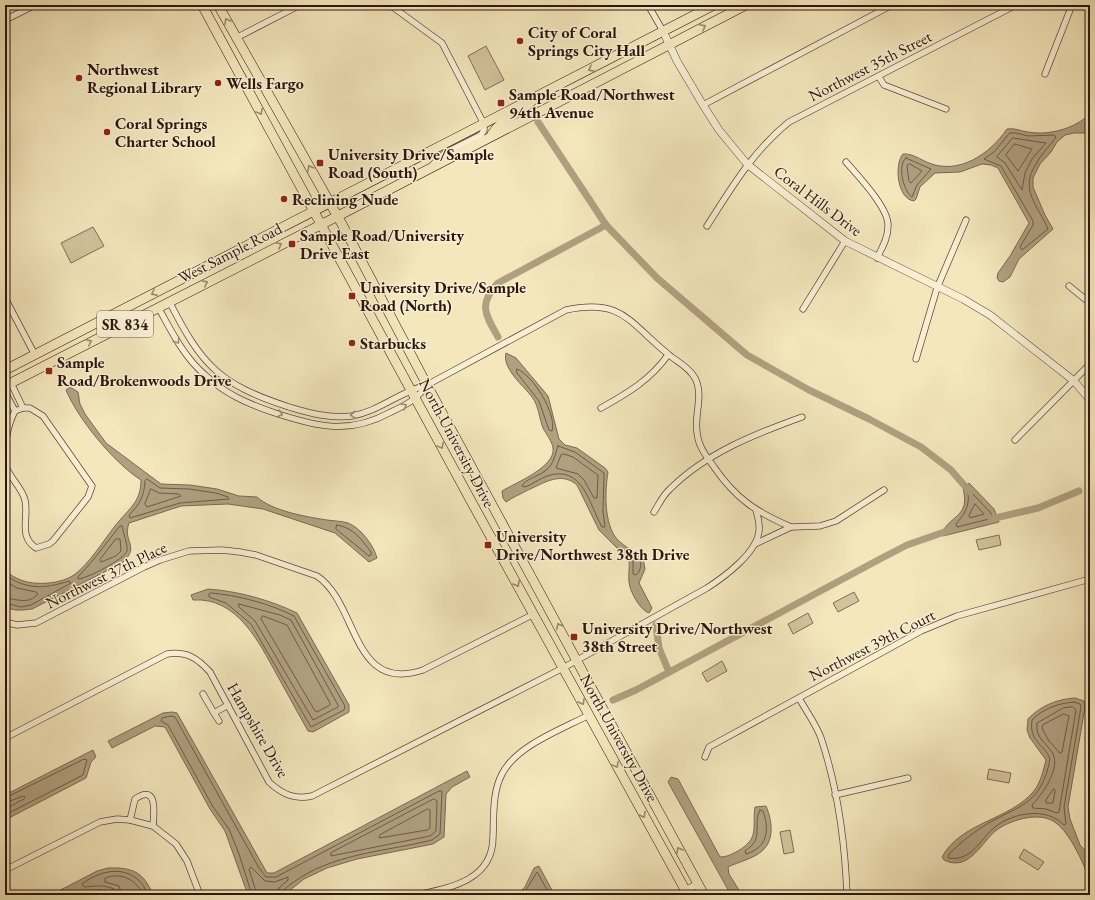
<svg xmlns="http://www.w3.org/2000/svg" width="1095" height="900" viewBox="0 0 1095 900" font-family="'EB Garamond',serif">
	<rect width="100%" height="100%" fill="#f4e7bc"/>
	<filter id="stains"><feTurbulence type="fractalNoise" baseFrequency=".005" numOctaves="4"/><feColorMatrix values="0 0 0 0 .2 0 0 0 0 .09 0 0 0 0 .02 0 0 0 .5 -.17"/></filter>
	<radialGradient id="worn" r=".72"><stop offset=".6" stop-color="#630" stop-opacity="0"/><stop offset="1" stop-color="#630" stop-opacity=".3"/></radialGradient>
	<g fill="#d2c39e" stroke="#806c56">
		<path d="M486,46L504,80L485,90L468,56Z"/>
		<path d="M93,227L104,246L71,263L61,243Z"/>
		<path d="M999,535L1001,545L979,550L976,540Z"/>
		<path d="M854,592L859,601L838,612L833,603Z"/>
		<path d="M808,613L813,623L793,634L788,624Z"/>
		<path d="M722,661L727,671L707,682L702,673Z"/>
		<path d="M989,769L1011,773L1009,783L987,779Z"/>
		<path d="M790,830L794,852L784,854L780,832Z"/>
		<path d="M1024,849L1044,862L1038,870L1019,858Z"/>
	</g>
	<g fill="#b0a080" stroke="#7c6952">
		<path d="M1090,114V133H1074L1065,135L1057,142L1051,152L1040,164L1033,178V187L1045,215L1053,229L1019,259L1010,277L1003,282L999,281L997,278L998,273L1010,256L1029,223L998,168L991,165L982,164L960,172L935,173L920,187L916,199L914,201C897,199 894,164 903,154C912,153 921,160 929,163C959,175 990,154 1007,129C1016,128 1020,131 1028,132C1049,136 1076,128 1090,114Z"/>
		<path d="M506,353L516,358L548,396L559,439L565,445L577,448L605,468L608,472C605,490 604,518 614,535C620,545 634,551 643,558L645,569L639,583L652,608L649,613C640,610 630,592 629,582C628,575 630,568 629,560L599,530L577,485C561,471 544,483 528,490C521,494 513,497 506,502L503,498L502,491C515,483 556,467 553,448C552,441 546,434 543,428C539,418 539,406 532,397C524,386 502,369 506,353Z"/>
		<path d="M70,387L78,392L80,404L85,414L106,443L161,484L190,485L217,489L239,496L257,497C272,511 307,517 327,520C333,521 342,521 348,523C361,528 374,546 377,558L369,562L335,533L263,509L228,504L181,506L129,523C122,542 141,546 122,563L32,609C23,610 13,612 5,606V571C10,574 15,578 21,580C35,586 61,584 74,575C89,564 104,540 115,526C128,509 141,503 141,480C114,463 78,419 66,390Z"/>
		<path d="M969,483L994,509L999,522L943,536L942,532C953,514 970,516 963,488Z"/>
		<path d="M208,589C238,591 270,600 297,613L349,705V712L313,732L308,731C298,712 287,694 277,675C259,642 237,597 193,600L191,595Z"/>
		<path d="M1075,698L1084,701L1085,707L1068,807L1070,819L1080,845L1090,856V881C1084,864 1070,833 1056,823C1041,811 1013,819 998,829C982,840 970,873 944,860L942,857C961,822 1010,820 1034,791C1041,782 1043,771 1046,760L1030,738L1027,730L1028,719C1040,706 1057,699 1075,698Z"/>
		<path d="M172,712L177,713L267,873H274L467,771L470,777L452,787L446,794L444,837L433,844L357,859L327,868L304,879L284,895H248L225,831L210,809L165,727L155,726L112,748L108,741L163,713Z"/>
		<path d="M93,750L96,757L91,762L86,778L5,820V795Z"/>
		<path d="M671,777L678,779L720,857C727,857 732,854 738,851C760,838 752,828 755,807L766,806C772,820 775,840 762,851C753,859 738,862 728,867L729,874L742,895H731L668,782Z"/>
		<path d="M539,866L554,894L517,895L525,887L534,868Z"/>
		<path d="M108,868C132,867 144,872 153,895H117L100,890L82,891L75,895H51L97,871Z"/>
	</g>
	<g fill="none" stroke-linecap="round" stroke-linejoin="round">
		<g stroke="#6e5b46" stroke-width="1">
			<path d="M1010,133H1016L1028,136L1054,135L1056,137C1050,146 1041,154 1036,164C1019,190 1038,205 1048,229L1022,250L1020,247L1033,225V221L1001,166L984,159L994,152Z"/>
			<path d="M1013,138L1046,143L1032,159L1025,173L1022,190L1005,163L997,157Z"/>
			<path d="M1015,144L1032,149L1018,171L1006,155Z"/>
			<path d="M906,158L931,169L917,185L912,197C903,191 897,164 906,158Z"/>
			<path d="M910,164L922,171L911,183L909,181L907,166Z"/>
			<path d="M517,369C533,375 557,414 552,431L549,430L539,401L517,373Z"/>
			<path d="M558,446L575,452L604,473L603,511L605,527H602C589,504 583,464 547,476C539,479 533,484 525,487L522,486C525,479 539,476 545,471C554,465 555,454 558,446Z"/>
			<path d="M564,454L573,457L598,475L597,498H594L584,480L578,474L556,468L561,455Z"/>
			<path d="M147,479L160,488L189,489L216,493L228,497L229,499L180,503L130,518L129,515C140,504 144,497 145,481Z"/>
			<path d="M151,489L159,493L179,494L181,496L147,507L145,504Z"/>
			<path d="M970,491L990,512L993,518L957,527L956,524C964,515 970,506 968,493Z"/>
			<path d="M975,504L984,514L970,518L969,516Z"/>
			<path d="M337,525C354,528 361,539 371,552V555L369,556L336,529Z"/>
			<path d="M122,526C123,532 128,545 127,551C125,559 86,579 78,579V577L94,559L119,527Z"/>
			<path d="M116,539H120L121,551L116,556L101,562L100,560Z"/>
			<path d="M634,557L640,560C642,566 640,571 636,575L633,574V559Z"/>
			<path d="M5,575C27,590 44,589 69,581L71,583L31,605L21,607L5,603"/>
			<path d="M5,581L17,588L36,592L38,594C28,605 17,599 5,598"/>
			<path d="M211,593C237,595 271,604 294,616L345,706L344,710L311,727L251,624L226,603L209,597V594Z"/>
			<path d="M239,604L280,615L291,620L338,705V707L313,720L255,621L239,607Z"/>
			<path d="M263,616L287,625L330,703V705L317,712L315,711L261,619Z"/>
			<path d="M1074,702L1080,704L1081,707L1064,807L1066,824L1064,825C1047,807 1014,812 995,827C980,839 972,862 948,858L949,854C959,844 970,835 982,827C1017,805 1041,807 1050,759C1044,743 1029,743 1032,720C1042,709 1059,703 1074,702Z"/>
			<path d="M1073,707L1076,710L1059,812L1057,813L1046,809L1033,808L1032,805C1042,795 1062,767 1052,752C1045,742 1035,737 1037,723L1063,708Z"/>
			<path d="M1064,714L1069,716L1062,752L1060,753L1049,741L1042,728L1043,725Z"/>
			<path d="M1054,789L1055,791L1053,803H1046V800Z"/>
			<path d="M5,798L84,759L87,760L83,775L5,815"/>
			<path d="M434,799L437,801L436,831L430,836L331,856V853Z"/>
			<path d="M5,803L23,796L25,797L24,799L5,809"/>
			<path d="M428,809L430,810V828L427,830L379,838L380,835Z"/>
			<path d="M760,810L763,811C770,830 767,848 746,854L745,851C765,838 752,826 760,810Z"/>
			<path d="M117,895V891C108,884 94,886 84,887L82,884C105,866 137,865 148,895"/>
			<path d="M122,895L119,886L105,882V878C120,872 137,879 143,895"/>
			<path d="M252,895L239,854L229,829L213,807L168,725L161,721L162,718L171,716L175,717L259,868L266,877H276L439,791H442L440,834L432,840C384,852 332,853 291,884C287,887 282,890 282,895"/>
			<path d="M257,895L249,869L251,867L265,881L275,882L288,877V880L279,888L277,895"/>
			<path d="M523,895L537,872L550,895"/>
		</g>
		<g stroke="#b0a080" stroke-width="7">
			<path d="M538,122L606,225L657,278L747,355L809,390L869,419L921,447L951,470L970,492"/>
			<path d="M498,337C485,314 478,304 498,283L606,225"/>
			<path d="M991,519L1038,508L1079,491"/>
			<path d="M656,625L659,648L669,672"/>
			<path d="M613,700L636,690L880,559L907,545L950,530"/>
		</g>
		<defs>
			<g id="minor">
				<path d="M390,5L442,43L484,124V130L481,135L445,153L433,164"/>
				<path d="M648,5L663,31"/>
				<path d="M5,20L35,5"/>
				<path d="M236,38L300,5"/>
				<path d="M1045,74L1072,5"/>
				<path d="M879,77L884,85L946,109"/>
				<path d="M703,105L892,5"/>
				<path d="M846,162C858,176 889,208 888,226C888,238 882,248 877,258"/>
				<path d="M707,226C732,187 753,151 789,122L1016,5"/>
				<path d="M1069,286L1090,303"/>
				<path d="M5,298L35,355"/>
				<path d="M169,301C202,366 219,384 289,407C310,413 330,419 352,416C380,411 399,392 427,385L566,310C623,298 629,323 668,354C677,362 688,366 695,378C704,396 694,414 697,432C698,446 706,456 714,467C736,499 756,512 791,527"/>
				<path d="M158,307C171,330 183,356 204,374C225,394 248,404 275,413C318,427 349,435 391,412C408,404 415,400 427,386"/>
				<path d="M803,309L845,241"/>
				<path d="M916,359L937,288L966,220"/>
				<path d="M11,383L23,408"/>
				<path d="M5,392L15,411"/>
				<path d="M23,408H30L43,416L92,486L88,497L53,541L49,544L36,548C18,536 29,519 25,500C21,485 6,475 5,462C4,446 7,426 15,411Z"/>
				<path d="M601,408C628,393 650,380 668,355"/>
				<path d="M1015,440L1090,364"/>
				<path d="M654,512C659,504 663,495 670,489C706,453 755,434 802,417"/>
				<path d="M755,544L791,527L820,526L836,521L884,490"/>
				<path d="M5,622L17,625L36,623L144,567L160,560L189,551L222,550L240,552L256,555L317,576C359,604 351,694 423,670L534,614"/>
				<path d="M203,694L214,713L228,705"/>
				<path d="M799,698C806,711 816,724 821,738C838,789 845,842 847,895"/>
				<path d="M214,713L219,721"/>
				<path d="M5,738L167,654C187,651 197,658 210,672L269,782C282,794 294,800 312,796L563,668L707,588C724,577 757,553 759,531C760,524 758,517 756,510"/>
				<path d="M705,757L709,747L921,631L957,616L1090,579"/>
				<path d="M835,795L908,778"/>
				<path d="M130,820L135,799C158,783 154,813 153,826"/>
				<path d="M5,870L100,822L117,819L130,820L153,826L176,844L187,861L200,895"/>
				<path d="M416,895C449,888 493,881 493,837C494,816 492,793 502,774C516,746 562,729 589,715"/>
			</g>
			<g id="tertiary">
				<path d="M663,31L677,61L703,105L719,130L747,164L845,241L963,299L990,315L1074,381L1090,400"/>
				<path d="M677,895L698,884"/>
			</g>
			<g id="primary">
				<path d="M202,5L471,501L688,895"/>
				<path d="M218,5L343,226L427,385L704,895"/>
				<path d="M492,134C502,118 519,115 532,101"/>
				<path d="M5,370L714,5"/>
				<path d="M5,386L338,216L746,5"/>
			</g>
		</defs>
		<use href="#minor" stroke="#5f4a39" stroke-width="7"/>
		<use href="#tertiary" stroke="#5f4a39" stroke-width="8"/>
		<use href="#primary" stroke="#2d160d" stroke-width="10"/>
		<use href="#minor" stroke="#f8efd3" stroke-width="5.5"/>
		<use href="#tertiary" stroke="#f8efd3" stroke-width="7"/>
		<use href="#primary" stroke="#f4e7bc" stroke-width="9"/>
	</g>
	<defs><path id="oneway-chevron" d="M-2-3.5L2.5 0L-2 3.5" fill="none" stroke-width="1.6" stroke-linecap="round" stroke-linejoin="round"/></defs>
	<g stroke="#9a896d">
		<use href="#oneway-chevron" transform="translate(227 21) rotate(-119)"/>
		<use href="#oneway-chevron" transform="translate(703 27) rotate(-27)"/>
		<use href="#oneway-chevron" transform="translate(591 69) rotate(153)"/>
		<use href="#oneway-chevron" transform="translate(260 112) rotate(62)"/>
		<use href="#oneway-chevron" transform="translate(310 168) rotate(-120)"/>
		<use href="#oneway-chevron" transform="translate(279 245) rotate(-27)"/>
		<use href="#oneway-chevron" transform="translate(205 283) rotate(-27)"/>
		<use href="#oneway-chevron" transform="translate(154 293) rotate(153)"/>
		<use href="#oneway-chevron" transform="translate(89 342) rotate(-27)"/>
		<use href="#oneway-chevron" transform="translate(441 446) rotate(62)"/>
		<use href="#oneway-chevron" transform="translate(517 584) rotate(61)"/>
		<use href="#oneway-chevron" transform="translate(559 626) rotate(-119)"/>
		<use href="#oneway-chevron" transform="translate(582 702) rotate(61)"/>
		<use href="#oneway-chevron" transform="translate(616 765) rotate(62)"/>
		<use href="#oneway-chevron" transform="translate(643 815) rotate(60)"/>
		<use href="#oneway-chevron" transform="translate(679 850) rotate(-119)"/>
	</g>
	<g stroke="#9d8d7a">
		<use href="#oneway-chevron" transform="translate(177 341) rotate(57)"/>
		<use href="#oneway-chevron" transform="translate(404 406) rotate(-28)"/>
		<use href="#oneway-chevron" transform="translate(280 414) rotate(18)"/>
		<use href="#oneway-chevron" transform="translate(353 415) rotate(171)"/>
	</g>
	<g fill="#8f2418" stroke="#f8efd3" stroke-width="1.5">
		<circle cx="520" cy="41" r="4"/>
		<circle cx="79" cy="78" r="4"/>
		<circle cx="218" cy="83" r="4"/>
		<rect x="497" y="99" width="8" height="8" rx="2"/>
		<circle cx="107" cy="132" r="4"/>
		<rect x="316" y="159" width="8" height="8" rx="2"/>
		<circle cx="284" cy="199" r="4"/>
		<rect x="288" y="240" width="8" height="8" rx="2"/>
		<rect x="348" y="292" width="8" height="8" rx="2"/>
		<circle cx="352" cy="343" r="4"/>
		<rect x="45" y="367" width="8" height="8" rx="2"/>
		<rect x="484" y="541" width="8" height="8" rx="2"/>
		<rect x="570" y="633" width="8" height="8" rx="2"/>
	</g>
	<g text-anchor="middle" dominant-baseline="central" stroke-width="3" stroke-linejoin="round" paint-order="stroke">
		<rect fill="#f8efd3" stroke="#6a5748" stroke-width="1" x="97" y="311" width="56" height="26" rx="3"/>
		<g font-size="15" font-weight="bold" fill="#2d160d">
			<text x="125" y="324">SR 834</text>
		</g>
		<g font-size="16" font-weight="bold" fill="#2d160d" stroke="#f8efd3" text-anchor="start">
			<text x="528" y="32">City of Coral<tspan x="528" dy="18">Springs City Hall</tspan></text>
			<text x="87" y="69">Northwest<tspan x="87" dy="18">Regional Library</tspan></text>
			<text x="226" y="83">Wells Fargo</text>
			<text x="509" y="94">Sample Road/Northwest<tspan x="509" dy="18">94th Avenue</tspan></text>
			<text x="115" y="123">Coral Springs<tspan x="115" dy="18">Charter School</tspan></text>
			<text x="328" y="154">University Drive/Sample<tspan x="328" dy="18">Road (South)</tspan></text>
			<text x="292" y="199">Reclining Nude</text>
			<text x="300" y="235">Sample Road/University<tspan x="300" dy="18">Drive East</tspan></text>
			<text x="360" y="287">University Drive/Sample<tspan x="360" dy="18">Road (North)</tspan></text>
			<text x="360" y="343">Starbucks</text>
			<text x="57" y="362">Sample<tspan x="57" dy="18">Road/Brokenwoods Drive</tspan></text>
			<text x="496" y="536">University<tspan x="496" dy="18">Drive/Northwest 38th Drive</tspan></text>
			<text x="582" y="628">University Drive/Northwest<tspan x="582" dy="18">38th Street</tspan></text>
		</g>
		<g font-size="16" fill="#2d160d" stroke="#f8efd3">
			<text transform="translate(870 66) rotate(-27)">Northwest 35th Street</text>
			<text transform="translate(818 201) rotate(37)">Coral Hills Drive</text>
			<text transform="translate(230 253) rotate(-27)">West Sample Road</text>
			<text transform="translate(457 443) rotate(62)">North University Drive</text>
			<text transform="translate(106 575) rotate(-26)">Northwest 37th Place</text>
			<text transform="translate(872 645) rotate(-27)">Northwest 39th Court</text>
			<text transform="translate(258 730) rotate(60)">Hampshire Drive</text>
			<text transform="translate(619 738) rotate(61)">North University Drive</text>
		</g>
	</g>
	<rect width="1095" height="900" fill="none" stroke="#f4e7bc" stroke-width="20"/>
	<rect x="6" y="6" width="1083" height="888" fill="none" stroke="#2d160d" stroke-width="2"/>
	<rect x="10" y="10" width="1075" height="880" fill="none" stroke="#2d160d"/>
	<rect width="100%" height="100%" filter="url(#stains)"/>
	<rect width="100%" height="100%" fill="url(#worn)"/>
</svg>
